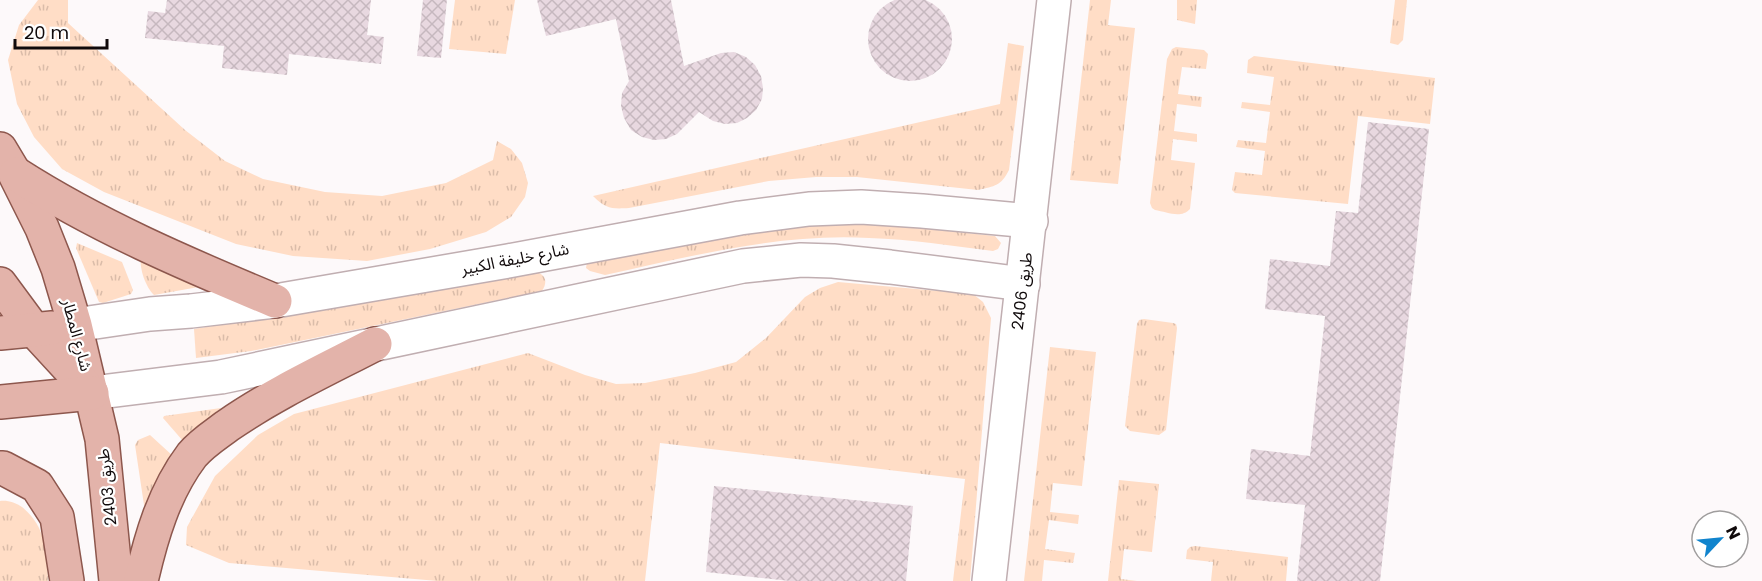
<svg xmlns="http://www.w3.org/2000/svg" width="1762" height="581" viewBox="0 0 1762 581" font-family="Poppins,'Noto Sans Arabic',sans-serif">
	<defs>
		<pattern id="grass-tufts" width="24" height="20" patternUnits="userSpaceOnUse" patternTransform="scale(1.5)"><rect width="24" height="20" fill="#ffddc6"/><path d="M3 7l-1-3M5 7V3M7 7l1-3M15 17l-1-3M17 17v-4M19 17l1-3" fill="none" stroke="#dabca9"/></pattern>
		<pattern id="building-cross-hatch" width="8" height="8" patternUnits="userSpaceOnUse" patternTransform="scale(1.5)"><rect width="8" height="8" fill="#e8d8e0"/><path d="M0 0l8 8M0 8l8-8" fill="none" stroke="#c6b8bf"/></pattern>
	</defs>
	<rect width="100%" height="100%" fill="#fdf9fa"/>
	<g fill="url(#grass-tufts)">
		<path d="M38,0H68V23L185,130L225,161L263,179L325,192L382,196L446,183L493,160L497,141L511,149L522,163L528,183L525,197L511,217L486,232L430,249L367,261L293,256L236,244L104,192L62,169L34,137L17,104L8,60L19,25Z"/>
		<path d="M455,0H515L506,54L449,49Z"/>
		<path d="M1090,0H1111L1108,25L1135,28L1118,184L1070,180Z"/>
		<path d="M1177,0H1197L1195,24L1177,20Z"/>
		<path d="M1395,0H1407L1403,40L1398,45L1390,43Z"/>
		<path d="M1008,43L1024,46L1009,170C1001,186 995,186 978,190L857,177H816L769,181L629,208C612,209 606,209 593,196L1000,104Z"/>
		<path d="M1176,47L1204,50L1208,54L1206,69L1182,67L1178,94L1202,97L1201,107L1177,104L1174,131L1197,134V142L1173,139L1171,160L1195,163L1190,209C1181,219 1167,212 1155,210L1152,208L1150,203L1167,59L1172,49Z"/>
		<path d="M1254,56L1435,78L1430,124L1358,116L1348,204L1235,193L1232,190L1235,172L1262,175L1265,151L1236,147L1238,140L1266,143L1270,112L1241,108L1242,102L1270,105L1274,77L1247,73L1248,60Z"/>
		<path d="M872,223L995,236L1001,243L998,249L993,251C952,246 910,239 869,238C780,233 692,256 605,275L590,271L586,268L587,262L777,225Z"/>
		<path d="M77,243L122,262L133,290L131,294L103,303L99,302L76,248Z"/>
		<path d="M141,258L210,285L154,295C146,288 139,268 141,258Z"/>
		<path d="M537,272C547,276 547,283 542,291L251,351L196,358L194,329Z"/>
		<path d="M838,282L973,294L983,302L991,318L970,581H953L965,479L660,443L645,581H438L229,563L186,545L187,527L215,476L258,435L294,414L528,353L585,375L616,384L645,383L695,373L736,362L766,338L805,297L820,288Z"/>
		<path d="M1144,319L1173,323L1176,324L1177,328L1166,430L1159,435L1130,431L1125,426L1137,324L1139,320Z"/>
		<path d="M1050,347L1096,352L1082,486L1053,483L1050,512L1079,515L1078,524L1049,520L1045,549L1075,553L1073,563L1044,560L1042,581H1024Z"/>
		<path d="M221,408L183,441L163,418L164,416Z"/>
		<path d="M150,435L173,456L151,490L148,506L146,508L144,505L135,445L138,440Z"/>
		<path d="M1119,480L1159,484L1152,552L1124,549L1121,579L1137,581H1108Z"/>
		<path d="M0,501C8,500 16,503 22,507C46,526 47,553 48,581H0Z"/>
		<path d="M1195,546L1288,557L1286,581H1211L1213,562L1186,559L1187,550L1190,547Z"/>
	</g>
	<g fill="url(#building-cross-hatch)">
		<circle cx="910" cy="39" r="42"/>
		<path d="M167,0H371L367,35L384,37L381,64L289,54L287,75L222,68L224,46L145,38L148,11L165,13Z"/>
		<path d="M423,0H447L441,58L417,56Z"/>
		<path d="M537,0H671L684,66L721,53L734,52L746,57L755,65L761,76L763,88L762,99L756,110L747,118L737,123L725,124L713,121L699,112L677,134L666,139L654,140L642,137L631,130L624,118L621,106L622,93L629,81L616,19L546,36Z"/>
		<path d="M1368,122L1429,129L1380,581H1297L1305,505L1246,499L1251,449L1310,456L1325,316L1265,309L1270,259L1330,266L1336,211L1358,213Z"/>
		<path d="M714,486L913,506L906,581H790L706,572Z"/>
	</g>
	<g fill="none" stroke-linecap="round" stroke-linejoin="round">
		<defs>
			<g id="minor">
				<path d="M75,325L150,314L191,311L275,301L508,261L740,218L809,209L861,207L922,211L1031,221"/>
				<path d="M92,393L221,377L743,266L801,260L833,261L890,267L1023,284"/>
				<path d="M989,581L1054,0"/>
			</g>
			<g id="major">
				<path d="M0,149L15,174L42,228L58,268L75,325L102,439L116,581"/>
				<path d="M16,174C97,226 186,264 275,301"/>
				<path d="M0,284L34,330L91,392"/>
				<path d="M0,333L52,328"/>
				<path d="M0,402L92,393"/>
				<path d="M0,468H3L37,486L57,517L67,581"/>
				<path d="M141,581C151,537 164,492 192,455C202,443 215,435 227,426C273,394 325,370 375,344"/>
			</g>
		</defs>
		<use href="#minor" stroke="#c0aeb1" stroke-width="36"/>
		<use href="#major" stroke="#8d574d" stroke-width="36"/>
		<use href="#minor" stroke="#fff" stroke-width="33"/>
		<use href="#major" stroke="#e3b3aa" stroke-width="33"/>
	</g>
	<g text-anchor="middle" dominant-baseline="central" stroke-width="4.5" stroke-linejoin="round" paint-order="stroke">
		<g font-size="16" fill="#100a0b" stroke="#fff">
			<text transform="translate(515 259) rotate(-11)">شارع خليفة الكبير</text>
			<text transform="translate(1022 291) rotate(-83)">طريق 2406</text>
			<text transform="translate(77 335) rotate(75)">شارع المطار</text>
			<text transform="translate(107 487) rotate(-96)">طريق 2403</text>
		</g>
	</g>
	<g transform="translate(1720 539) rotate(64)"><circle r="28" fill="#ffffff" stroke="#9f9d9d" stroke-width="1.5"/>
	<path d="M0-4.5L10 22L0 15L-10 22Z" fill="#1184cd"/>
	<text y="-9" font-size="16" font-weight="bold" text-anchor="middle" fill="#100a0b">N</text>
	</g>
	<path d="M15 39v9h92v-9" fill="none" stroke="#100a0b" stroke-width="3"/>
	<text x="24" y="39" font-size="18" fill="#100a0b" stroke="#ffffff" stroke-width="4.5" paint-order="stroke">20 m</text>
</svg>
